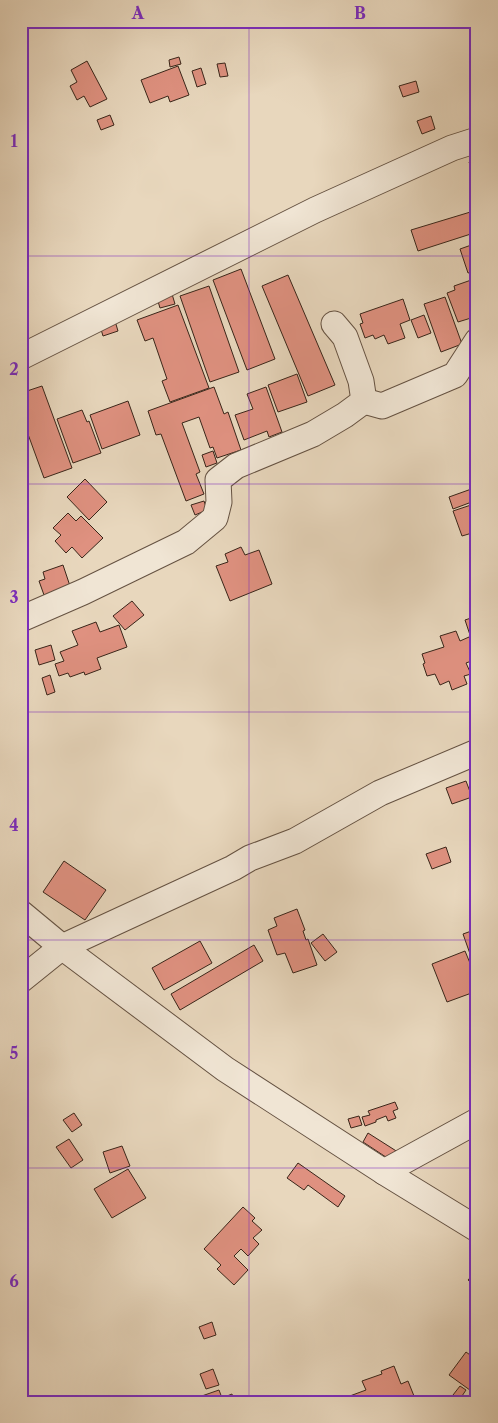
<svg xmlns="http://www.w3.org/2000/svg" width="498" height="1423" viewBox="0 0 498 1423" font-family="'Libre Caslon Text',serif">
	<rect width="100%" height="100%" fill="#e8d7bd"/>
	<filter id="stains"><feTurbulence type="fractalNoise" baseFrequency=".004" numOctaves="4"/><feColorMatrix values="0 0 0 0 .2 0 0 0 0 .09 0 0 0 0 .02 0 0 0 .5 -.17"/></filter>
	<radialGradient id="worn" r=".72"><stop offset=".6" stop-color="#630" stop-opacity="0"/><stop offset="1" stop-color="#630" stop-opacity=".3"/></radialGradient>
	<g fill="#df9180" stroke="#392519">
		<path d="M179,57L181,64L170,67L169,60Z"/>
		<path d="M87,61L107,99L90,107L84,96L77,100L70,86L77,82L71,70Z"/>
		<path d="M225,63L228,76L220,77L217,64Z"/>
		<path d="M178,66L189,95L170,102L168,96L150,103L141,80Z"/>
		<path d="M201,68L206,84L197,87L192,71Z"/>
		<path d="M416,81L419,92L403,97L399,86Z"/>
		<path d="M110,115L114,125L101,130L97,120Z"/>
		<path d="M431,116L435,129L422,134L417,121Z"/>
		<path d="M477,160V178L475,179L469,162Z"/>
		<path d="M477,210V232L418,251L411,230Z"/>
		<path d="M477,243V271L468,273L460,249Z"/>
		<path d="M241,269L275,359L247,370L213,280Z"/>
		<path d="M288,275L335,385L308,396L262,286Z"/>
		<path d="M477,278V323L473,324L471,318L458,322L447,293L455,290L454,286Z"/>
		<path d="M209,286L239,372L210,382L180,296Z"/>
		<path d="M172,294L175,304L160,308L157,298Z"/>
		<path d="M445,297L462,344L441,352L424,304Z"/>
		<path d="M403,299L410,320L400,324L405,338L388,344L384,335L375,339L373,335L365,338L360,324L363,323L360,314Z"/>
		<path d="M178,305L209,388L170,402L162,381L167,379L153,338L145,341L137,320Z"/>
		<path d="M424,315L431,333L418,338L411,320Z"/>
		<path d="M115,321L118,331L103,336L100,326Z"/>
		<path d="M297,374L307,402L278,412L268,385Z"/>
		<path d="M42,386L72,468L44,478L21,415V393Z"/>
		<path d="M214,387L224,414L228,412L241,450L217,458L213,447L210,448L199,417L182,423L200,472L196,474L204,494L186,501L161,434L156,435L148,411Z"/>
		<path d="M266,387L282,432L269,437L267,431L244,440L235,415L253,409L247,394Z"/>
		<path d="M128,401L140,435L102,449L90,415Z"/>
		<path d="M82,410L87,422L89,421L101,453L73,463L57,419Z"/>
		<path d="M213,451L217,463L206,467L202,455Z"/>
		<path d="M85,479L107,502L89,520L67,497Z"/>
		<path d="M477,487V500L453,509L449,497Z"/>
		<path d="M204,501L207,510L195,515L191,505Z"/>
		<path d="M477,503V540L475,541L472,533L462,536L453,511Z"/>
		<path d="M68,513L76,521L81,516L103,538L82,558L72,547L66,553L55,541L61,535L53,528Z"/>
		<path d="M241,547L245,555L259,550L272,584L230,601L216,566L228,562L225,554Z"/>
		<path d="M63,565L70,586L44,595L39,581L45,579L43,572Z"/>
		<path d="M132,601L144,615L125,630L113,616Z"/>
		<path d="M474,617L477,623V649L475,650L465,620Z"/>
		<path d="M96,622L100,632L119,625L127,647L97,658L101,669L85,675L84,672L70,677L68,673L59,676L55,664L64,661L60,652L78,645L72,631Z"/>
		<path d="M456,631L460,641L469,637L477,659L466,663L471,674L464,676L467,684L452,690L449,681L440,685L435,674L427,676L423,664L425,663L422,654L444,647L440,636Z"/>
		<path d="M51,645L55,660L39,665L35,650Z"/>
		<path d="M50,675L55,692L47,695L42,678Z"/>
		<path d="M466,781L472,797L452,804L446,788Z"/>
		<path d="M446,847L451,862L432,869L426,854Z"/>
		<path d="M64,861L106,890L85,920L43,892Z"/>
		<path d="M297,909L305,930L303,931L306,940L308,939L317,965L293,973L285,953L277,955L268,930L277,926L274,918Z"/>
		<path d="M477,929V967L475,968L463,934Z"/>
		<path d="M323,934L337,952L325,961L311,943Z"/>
		<path d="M200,941L212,963L164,990L152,968Z"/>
		<path d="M254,945L263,961L180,1010L171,994Z"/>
		<path d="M465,951L477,980V991L447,1002L432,964Z"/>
		<path d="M395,1102L398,1109L393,1111L396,1118L388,1121L386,1116L376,1120V1122L365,1126L362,1117L370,1115L368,1111Z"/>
		<path d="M74,1113L82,1125L72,1132L63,1120Z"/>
		<path d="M359,1116L362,1125L351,1128L348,1119Z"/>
		<path d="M368,1133L401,1154L395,1163L363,1142Z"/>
		<path d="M69,1139L83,1160L71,1168L56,1147Z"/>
		<path d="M122,1146L130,1166L110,1173L103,1152Z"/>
		<path d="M298,1163L345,1196L338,1207L308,1185L304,1190L287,1178Z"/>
		<path d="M128,1169L146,1198L112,1218L94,1189Z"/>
		<path d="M243,1207L255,1218L252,1221L262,1230L253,1238L259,1244L248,1256L241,1249L234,1256L248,1270L234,1285L217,1269L221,1265L204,1249Z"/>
		<path d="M477,1270V1287L468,1280Z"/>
		<path d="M212,1322L216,1335L204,1339L199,1327Z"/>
		<path d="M466,1352L477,1360V1389L474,1393L449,1375Z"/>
		<path d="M394,1366L401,1384L408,1381L416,1401L339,1402V1400L366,1390L362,1381L382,1374L381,1371Z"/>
		<path d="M213,1369L219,1385L206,1389L200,1374Z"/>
		<path d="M460,1386L466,1390L460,1399L453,1395Z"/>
		<path d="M219,1390L222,1398L232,1394L234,1402H197L196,1398Z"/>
	</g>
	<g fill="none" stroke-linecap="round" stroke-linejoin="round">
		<defs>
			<g id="minor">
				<path d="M21,357L315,210L452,148L477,140"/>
				<path d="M364,401L382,406L455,375L477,341"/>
				<path d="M21,619L83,592L186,542L215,518L219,502L218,480L236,466L313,434L345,415L364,401L361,381L345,337L334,324"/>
				<path d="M21,913L62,947L225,1069L384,1172L477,1229"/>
				<path d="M21,980L62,947L233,868L250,858L295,841L380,793L477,752"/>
				<path d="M384,1172L477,1121"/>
			</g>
		</defs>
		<use href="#minor" stroke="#655242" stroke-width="27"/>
		<use href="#minor" stroke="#f0e5d4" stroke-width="25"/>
	</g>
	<path fill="none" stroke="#7b2cbf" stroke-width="1" stroke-opacity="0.55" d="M249,21V1402M21,256H477M21,484H477M21,712H477M21,940H477M21,1168H477"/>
	<rect width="498" height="1423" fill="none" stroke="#e8d7bd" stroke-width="55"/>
	<rect x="28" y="28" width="442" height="1368" fill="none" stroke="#7b2cbf" stroke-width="2"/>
	<g font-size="16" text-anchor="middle" font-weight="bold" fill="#7b2cbf">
		<text x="138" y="19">A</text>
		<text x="360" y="19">B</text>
		<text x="14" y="147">1</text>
		<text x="14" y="375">2</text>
		<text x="14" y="603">3</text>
		<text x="14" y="831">4</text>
		<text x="14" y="1059">5</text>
		<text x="14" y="1287">6</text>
	</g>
	<rect width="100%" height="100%" filter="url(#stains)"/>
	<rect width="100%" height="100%" fill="url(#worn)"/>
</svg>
